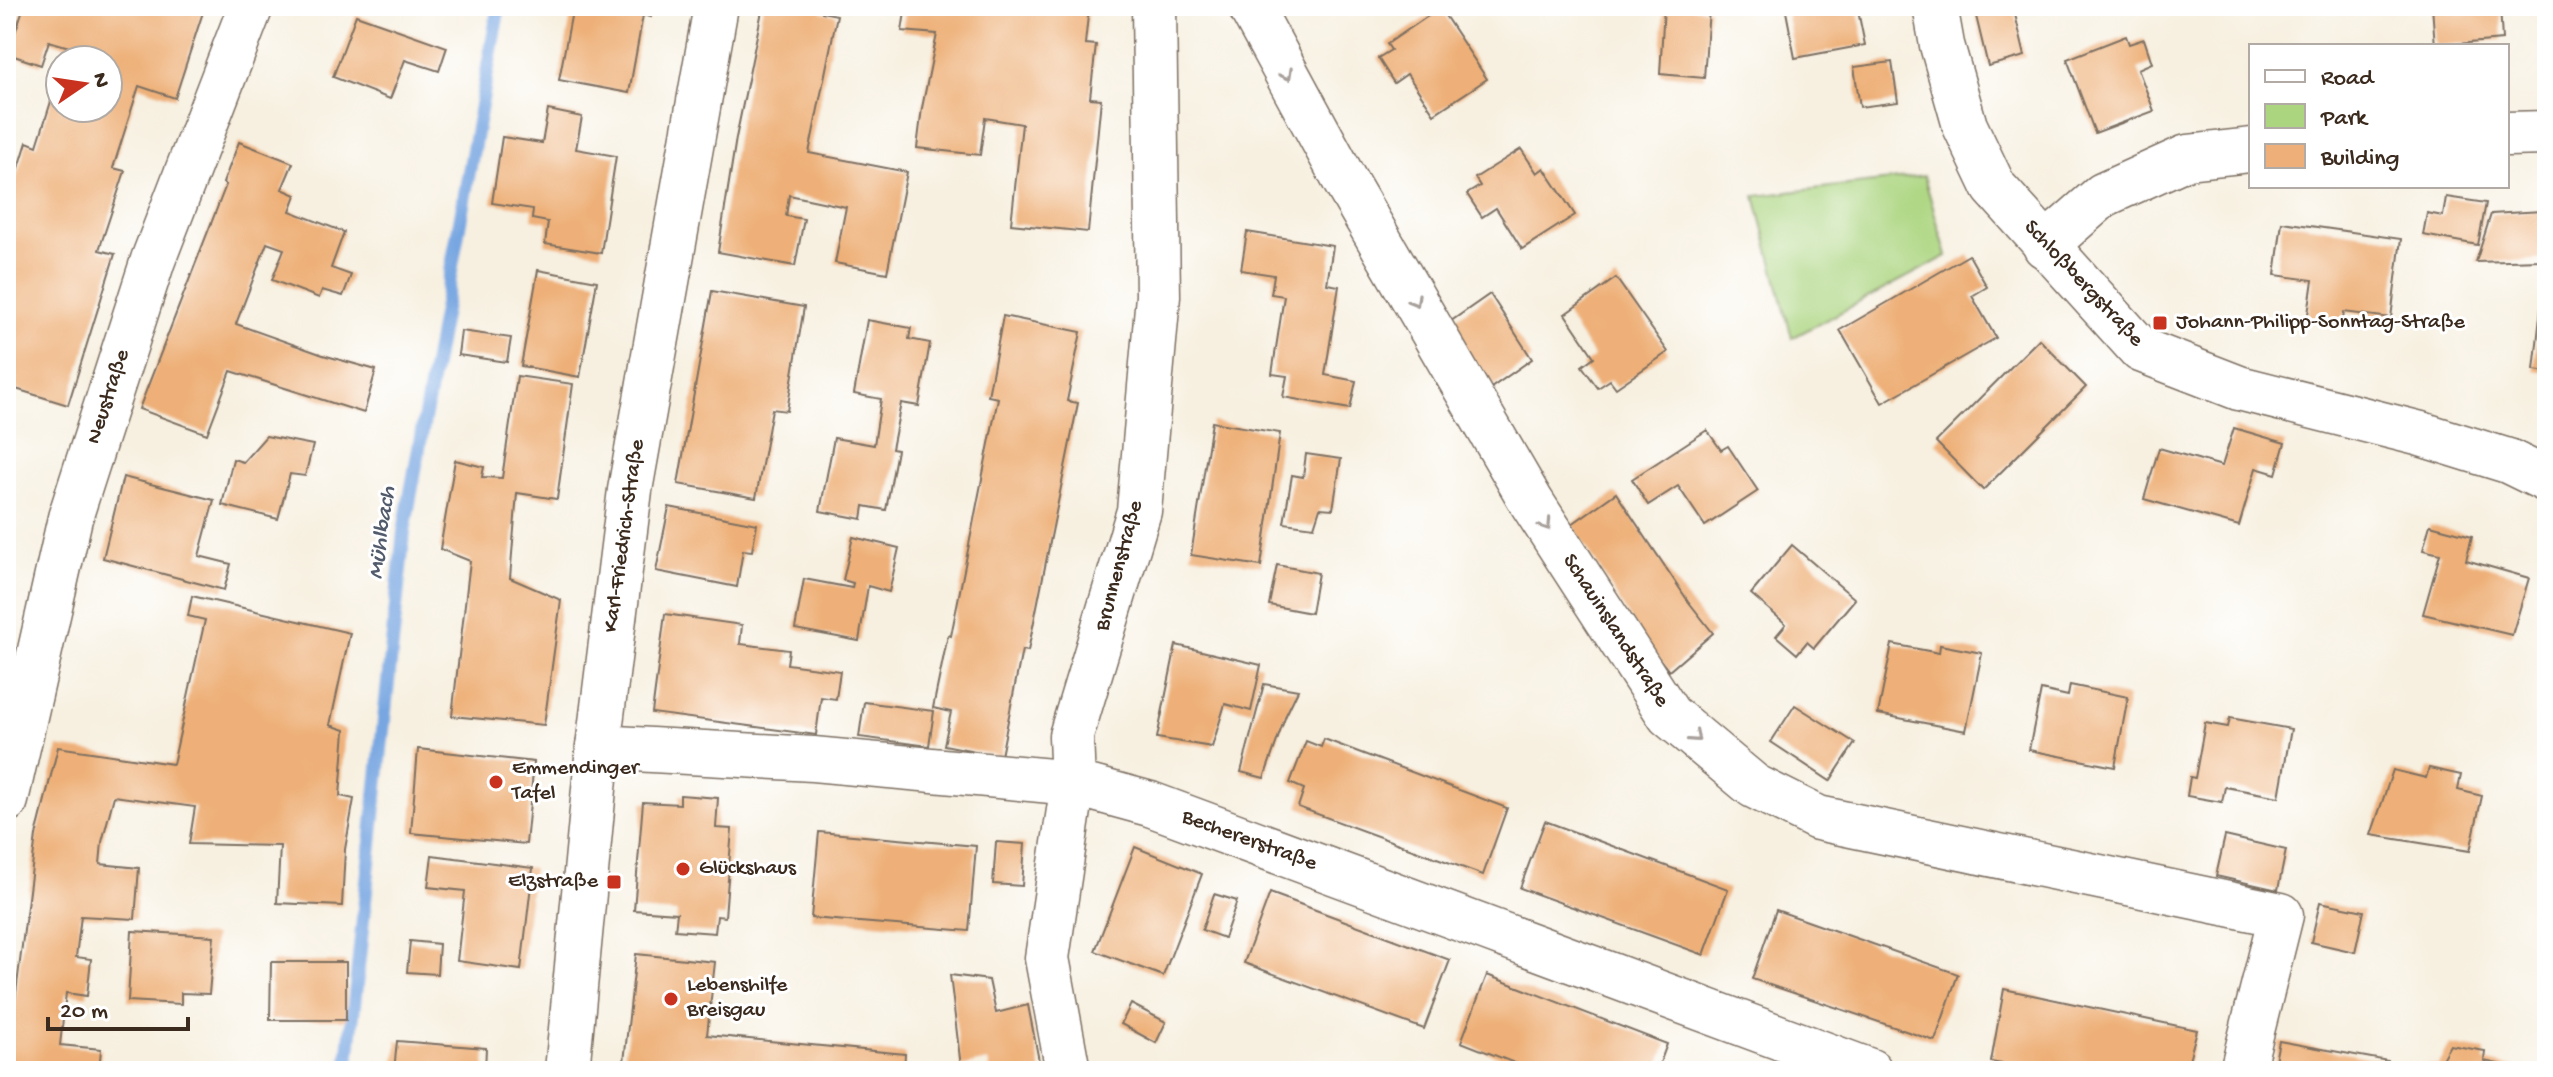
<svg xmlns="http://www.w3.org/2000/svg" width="2553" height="1077" viewBox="0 0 2553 1077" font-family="'Gochi Hand',sans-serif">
	<rect width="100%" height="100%" fill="#fff"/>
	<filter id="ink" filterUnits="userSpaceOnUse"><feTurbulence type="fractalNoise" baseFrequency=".0125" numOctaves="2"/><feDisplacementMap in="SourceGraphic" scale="16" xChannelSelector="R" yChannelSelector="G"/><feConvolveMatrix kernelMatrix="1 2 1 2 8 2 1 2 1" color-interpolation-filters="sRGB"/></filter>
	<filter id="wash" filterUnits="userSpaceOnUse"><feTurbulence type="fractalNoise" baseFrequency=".006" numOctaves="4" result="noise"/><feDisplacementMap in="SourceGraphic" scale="32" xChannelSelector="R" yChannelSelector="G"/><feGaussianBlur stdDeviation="1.8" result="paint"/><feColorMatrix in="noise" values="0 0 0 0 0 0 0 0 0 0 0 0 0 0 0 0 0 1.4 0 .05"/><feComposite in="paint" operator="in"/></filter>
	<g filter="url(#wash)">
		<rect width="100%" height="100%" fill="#f7f0e0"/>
		<path fill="#acd580" stroke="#74804f" stroke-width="2" d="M1924,176L1947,256L1792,338L1755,196Z"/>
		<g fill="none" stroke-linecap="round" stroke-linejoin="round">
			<path stroke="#77a6e1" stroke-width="14" d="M347,1071L404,531L499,6"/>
		</g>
		<g id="blocks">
			<g fill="#eeb078">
				<path d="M24,6H205L175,98L139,86L113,168L125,171L99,250L115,254L68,405L6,386V243L14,219L6,216V210L27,142L37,146L59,76L60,108H108V60H64L69,47L49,41L41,65L8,54Z"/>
				<path d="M573,6H653L651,17L643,15L629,93L559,80Z"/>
				<path d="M763,6H824L822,12L837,15L809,153L907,172L887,273L835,263L846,207L789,195L786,216L804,219L795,266L718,252L736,138Z"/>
				<path d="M906,6H1089L1085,44L1096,45L1090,98L1101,99L1088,232L1011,224L1022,124L985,118L980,155L917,148L922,108L937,34L902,31Z"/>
				<path d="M1664,6L1709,9L1704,78L1660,74Z"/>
				<path d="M1785,6H1857L1865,45L1795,58Z"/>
				<path d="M2001,6H2013L2025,56L1988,66L1975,12Z"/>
				<path d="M2432,6H2500L2502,40L2435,46Z"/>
				<path d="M1440,8L1487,79L1434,114L1407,74L1394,83L1378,58L1391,50L1387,44Z"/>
				<path d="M356,15L447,47L439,71L405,60L390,99L333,77Z"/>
				<path d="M2126,36L2129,44L2144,39L2152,63L2138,69L2154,111L2095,133L2067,59Z"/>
				<path d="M1892,62L1898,102L1860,107L1854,67Z"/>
				<path d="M548,110L582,117L576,149L616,156L601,253L545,244L548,222L532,219L533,209L492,203L502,137L542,143Z"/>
				<path d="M239,142L293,163L282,189L296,195L290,211L344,232L331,268L351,275L343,296L322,290L319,298L272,280L284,249L267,243L236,324L323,355L376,370L364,413L231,371L207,434L139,409L226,185L223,183Z"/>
				<path d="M1521,149L1537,173L1544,168L1575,215L1522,249L1496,208L1482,217L1467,194L1480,186L1475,178Z"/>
				<path d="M2446,197L2486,203L2478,245L2423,235L2427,213L2443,216Z"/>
				<path d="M2542,211L2540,260L2476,262L2491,214Z"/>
				<path d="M2282,222L2401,239L2391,318L2344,312L2342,326L2307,321L2313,280L2275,275Z"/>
				<path d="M1247,232L1333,246L1327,284L1339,286L1325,375L1356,381L1350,409L1283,397L1287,376L1272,374L1284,296L1271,294L1274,275L1241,270Z"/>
				<path d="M1969,255L1987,287L1972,296L1996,338L1882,403L1840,330Z"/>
				<path d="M538,270L597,281L580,377L521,366Z"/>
				<path d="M1616,278L1668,352L1616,388L1610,380L1598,388L1582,366L1594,357L1565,314Z"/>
				<path d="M712,291L804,307L787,411L772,409L756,498L678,484Z"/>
				<path d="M1490,294L1532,359L1488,390L1444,326Z"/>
				<path d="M2542,299L2547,300V372L2534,370Z"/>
				<path d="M1003,316L1081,332L1067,401L1078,403L1028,651L1022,650L1001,756L944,745L951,712L933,708L948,635L951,636L998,398L988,396Z"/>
				<path d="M867,320L911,328L909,339L930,343L919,406L901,403L892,449L897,450L886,510L864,506L862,519L820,511L834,438L874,445L881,399L854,394Z"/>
				<path d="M461,331L511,338L507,362L458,355Z"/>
				<path d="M2039,339L2086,387L1983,490L1936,442Z"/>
				<path d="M517,376L573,384L557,499L517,493L510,578L561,600L544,725L452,716L470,561L440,549L455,460L484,467L482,477L502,478Z"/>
				<path d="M1212,422L1280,433L1261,566L1191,555Z"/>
				<path d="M2234,428L2285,443L2276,474L2256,468L2239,526L2144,499L2159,448L2222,466Z"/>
				<path d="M1707,430L1721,450L1728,446L1758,491L1705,526L1678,486L1648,505L1632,479Z"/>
				<path d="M266,436L313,445L305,476L290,474L278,519L222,505L233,459L243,462Z"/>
				<path d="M1306,454L1341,459L1333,509L1320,508L1314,527L1284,523L1292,475L1303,477Z"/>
				<path d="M123,477L214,500L199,556L231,564L224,590L103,558Z"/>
				<path d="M1616,493L1688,601L1713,633L1669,671L1639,633L1572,524Z"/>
				<path d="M669,507L757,524L752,551L743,550L737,587L656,571Z"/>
				<path d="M2430,525L2472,536L2466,560L2529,578L2512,635L2423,614L2440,554L2423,550Z"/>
				<path d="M853,537L899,548L889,592L868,586L859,641L795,629L804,579L852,588L853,583L843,580Z"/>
				<path d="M1792,545L1855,599L1814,648L1807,642L1797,654L1776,636L1786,624L1751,594Z"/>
				<path d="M1277,565L1318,573L1311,613L1269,605Z"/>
				<path d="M192,596L350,633L330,725L345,730L340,796L354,799L345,849L342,906L277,903L280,846L189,844L195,807L114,796L102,842L100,864L139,868L135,919L81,916L76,957L91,959L87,996L66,993L60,1045L101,1049L99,1071H6L36,836L58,747L173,764L205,620L188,616Z"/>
				<path d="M665,614L742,625L740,644L789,650L787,664L840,671L836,699L821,697L816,735L652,713Z"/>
				<path d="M1892,644L1939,653L1940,645L1982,653L1966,731L1878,714Z"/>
				<path d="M1176,645L1261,665L1251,711L1225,704L1212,747L1157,738Z"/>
				<path d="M1264,684L1298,690L1286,715L1264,778L1241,772Z"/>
				<path d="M2070,685L2128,697L2115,767L2029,750L2041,690L2068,696Z"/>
				<path d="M864,702L934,711L929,746L859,737Z"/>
				<path d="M1795,705L1855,743L1830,781L1771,742Z"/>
				<path d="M2230,718L2291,729L2279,797L2225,787L2222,802L2187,796L2190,777L2195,778L2205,723L2228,727Z"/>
				<path d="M1324,739L1507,808L1483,875L1298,807L1304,789L1290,783L1306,741L1321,747Z"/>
				<path d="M418,749L534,762L526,844L411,833Z"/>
				<path d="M2429,768L2461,775L2458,790L2482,796L2470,851L2371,835L2393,770L2426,778Z"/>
				<path d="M680,795L718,798L716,828L732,829L725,917L717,916L715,933L675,930L677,913L634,910L643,802L680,804Z"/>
				<path d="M1545,821L1728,889L1704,955L1520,888Z"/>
				<path d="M819,832L976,846L969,931L811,918Z"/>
				<path d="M2225,836L2286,850L2278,890L2216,876Z"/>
				<path d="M996,842L1025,844L1022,886L993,884Z"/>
				<path d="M1135,847L1202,874L1163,976L1095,951Z"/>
				<path d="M432,855L533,868L521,970L457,961L465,891L428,887Z"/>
				<path d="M1270,893L1450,960L1424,1029L1244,963Z"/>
				<path d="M1214,894L1237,901L1224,938L1202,930Z"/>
				<path d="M2320,902L2364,911L2355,952L2311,942Z"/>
				<path d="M1776,910L1958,974L1935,1041L1752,979Z"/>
				<path d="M132,931L214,936L209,994L181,993V1004L128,1001Z"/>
				<path d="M410,941L439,944L437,974L407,972Z"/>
				<path d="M636,954L715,962L707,1035L905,1054L904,1071H623Z"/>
				<path d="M271,962H346V1020H270Z"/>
				<path d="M950,975L989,980L996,1013L1028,1005L1041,1071H990L988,1061L961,1067Z"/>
				<path d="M1487,975L1667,1044L1657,1071H1535L1461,1042Z"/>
				<path d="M2004,989L2197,1030L2186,1071H2039L1991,1062Z"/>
				<path d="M1131,1004L1166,1022L1156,1043L1121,1024Z"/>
				<path d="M397,1041L486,1048L485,1071H394Z"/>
				<path d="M2279,1041L2388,1061L2387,1071H2273Z"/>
				<path d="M2450,1045L2485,1051L2484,1061L2530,1071H2428V1065L2438,1066Z"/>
			</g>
		</g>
	</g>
	<g filter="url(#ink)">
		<use href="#blocks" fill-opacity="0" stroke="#7d6f62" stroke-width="2"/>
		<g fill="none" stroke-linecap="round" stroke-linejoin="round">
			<defs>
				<g id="minor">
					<path d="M1250,6L1345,181L1532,503L1669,715L1754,786L1818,818L2281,915L2242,1071"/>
					<path d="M1935,6L1942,45L1965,126L1994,187L2141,350L2239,388L2421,434L2508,461L2547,480"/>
					<path d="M2507,134L2547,133"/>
					<path d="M2045,246L2103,195L2187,157L2251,150"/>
					<path d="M598,747L813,759L1073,783L1150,804L1870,1071"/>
					<path d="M6,800L70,518L153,260L251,6"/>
					<path d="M567,1071L598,747L630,490L716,6"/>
					<path d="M1068,1071L1047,958L1073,783L1071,736L1139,511L1158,296L1154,6"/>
				</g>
			</defs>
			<use href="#minor" stroke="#7d6f62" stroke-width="47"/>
			<use href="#minor" stroke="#fff" stroke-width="44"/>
		</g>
		<defs><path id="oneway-chevron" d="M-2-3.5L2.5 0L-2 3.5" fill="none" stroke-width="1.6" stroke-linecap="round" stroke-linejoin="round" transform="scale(2)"/></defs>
		<g stroke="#a79f9a">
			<use href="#oneway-chevron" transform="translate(1287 75) rotate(61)"/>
			<use href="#oneway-chevron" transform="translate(1415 301) rotate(60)"/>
			<use href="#oneway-chevron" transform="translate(1546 525) rotate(57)"/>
			<use href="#oneway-chevron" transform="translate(1695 737) rotate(41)"/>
		</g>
	</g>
	<g fill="#c8321e" stroke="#fff" stroke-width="3">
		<rect x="2152" y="315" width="16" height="16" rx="4"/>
		<circle cx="496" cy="782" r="8"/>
		<circle cx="683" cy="869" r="8"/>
		<rect x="606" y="874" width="16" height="16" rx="4"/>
		<circle cx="671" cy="999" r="8"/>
	</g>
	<g text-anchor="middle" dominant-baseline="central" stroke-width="6" stroke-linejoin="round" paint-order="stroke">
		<g font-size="22" fill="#3b2a1e" stroke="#fff">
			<text transform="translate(2083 284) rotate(47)">Schloßbergstraße</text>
			<text transform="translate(109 397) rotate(-72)">Neustraße</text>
			<text transform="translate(625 536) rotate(-82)">Karl-Friedrich-Straße</text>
			<text transform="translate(1120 566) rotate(-75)">Brunnenstraße</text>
			<text transform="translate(1615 631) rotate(57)">Schauinslandstraße</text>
			<text transform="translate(1249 841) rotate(20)">Bechererstraße</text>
		</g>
		<g font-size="22" fill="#3b2a1e" stroke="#fff" text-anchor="start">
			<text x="2176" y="323">Johann-Philipp-Sonntag-Straße</text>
			<text x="512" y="769">Emmendinger<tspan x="512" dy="25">Tafel</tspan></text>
			<text x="699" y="869">Glückshaus</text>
			<text x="598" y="882" text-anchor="end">Elzstraße</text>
			<text x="687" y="986">Lebenshilfe<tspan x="687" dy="25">Breisgau</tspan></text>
		</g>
		<g font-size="24" font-style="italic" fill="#535c6c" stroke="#fff">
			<text transform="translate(383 533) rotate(-82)">Mühlbach</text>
		</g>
	</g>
	<rect width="2553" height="1077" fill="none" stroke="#fff" stroke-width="32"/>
	<rect x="2249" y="44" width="260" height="144" fill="#ffffff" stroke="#b1aaa5" stroke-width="2"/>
	<rect x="2265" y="70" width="40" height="12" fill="#ffffff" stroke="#b1aaa5" stroke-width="2"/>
	<text x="2321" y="84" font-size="24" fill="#3b2a1e">Road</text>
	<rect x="2265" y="104" width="40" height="24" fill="#acd580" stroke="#b1aaa5" stroke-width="2"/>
	<text x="2321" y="124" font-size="24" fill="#3b2a1e">Park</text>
	<rect x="2265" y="144" width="40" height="24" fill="#eeb078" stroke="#b1aaa5" stroke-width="2"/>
	<text x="2321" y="164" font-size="24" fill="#3b2a1e">Building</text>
	<g transform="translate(84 84) rotate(77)"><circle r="38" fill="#ffffff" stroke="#b1aaa5" stroke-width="2"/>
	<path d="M0-6L14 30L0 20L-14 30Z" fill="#c8321e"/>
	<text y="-12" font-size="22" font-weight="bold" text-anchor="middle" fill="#3b2a1e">N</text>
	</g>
	<path d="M48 1017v12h140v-12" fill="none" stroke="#3b2a1e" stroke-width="4"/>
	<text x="60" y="1017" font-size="24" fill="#3b2a1e" stroke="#ffffff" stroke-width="6" paint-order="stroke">20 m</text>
</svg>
